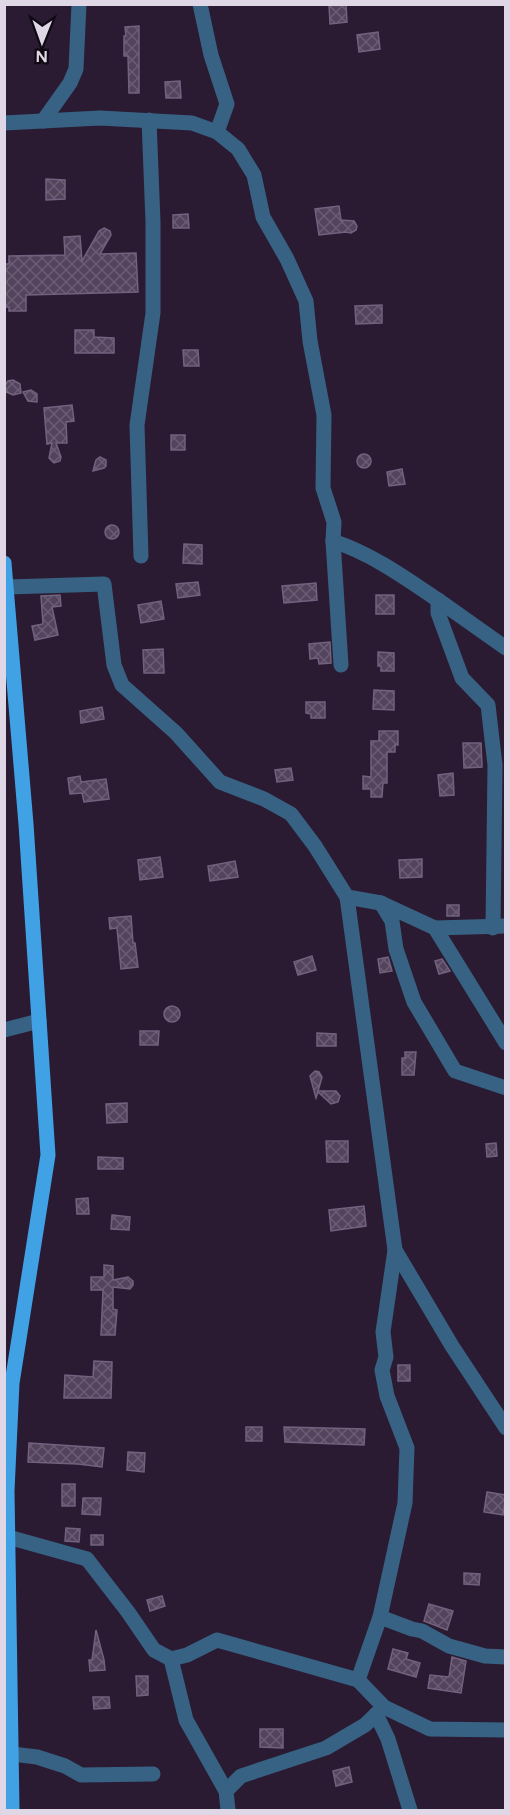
<svg xmlns="http://www.w3.org/2000/svg" width="510" height="1815" viewBox="0 0 510 1815" font-family="Figtree,sans-serif">
	<defs>
		<pattern id="building-cross-hatch" width="8" height="8" patternUnits="userSpaceOnUse" patternTransform="scale(1.5)"><rect width="8" height="8" fill="#53435d"/><path d="M0 0l8 8M0 8l8-8" fill="none" stroke="#6b5d74"/></pattern>
	</defs>
	<rect width="100%" height="100%" fill="#2a1b33"/>
	<g fill="url(#building-cross-hatch)" stroke="#73627f" stroke-width="1.5">
		<path d="M329,4H346L347,22L330,24Z"/>
		<path d="M139,26V93H129L128,56H124V36H126L125,27Z"/>
		<path d="M378,32L380,49L359,52L357,35Z"/>
		<path d="M180,81L181,98H166L165,82Z"/>
		<path d="M46,179L65,180V199L46,200Z"/>
		<path d="M339,206L341,220L354,221L357,226L356,230L351,233L346,232L319,235L315,209Z"/>
		<path d="M188,214L189,228H173V215Z"/>
		<path d="M104,228L110,231L111,235L100,254L136,253L138,292L26,295V311H9V307H4V264H9V256L65,255L64,237L80,236L82,261L99,231Z"/>
		<path d="M382,305V323L356,324L355,306Z"/>
		<path d="M75,330H94V337L114,338V353H75Z"/>
		<path d="M183,350H198L199,366H184Z"/>
		<path d="M13,380L20,384L21,393L13,395L6,392L5,385L8,381Z"/>
		<path d="M31,390L37,394V402L28,401L23,392Z"/>
		<path d="M72,405L74,421L66,422L67,443H56L61,457L60,461L54,463L49,458L52,443L47,444L44,408Z"/>
		<rect x="171" y="435" width="14" height="15"/>
		<circle cx="364" cy="461" r="7"/>
		<path d="M100,457L106,460V466L104,468L93,471L96,460Z"/>
		<path d="M402,469L405,484L389,486L387,472Z"/>
		<circle cx="112" cy="532" r="7"/>
		<path d="M184,544L202,545V564L183,563Z"/>
		<path d="M198,582L200,595L178,598L176,584Z"/>
		<path d="M316,583L317,600L284,603L282,586Z"/>
		<path d="M60,595L61,606L52,607L58,635L35,640L32,626L43,624L41,596Z"/>
		<rect x="376" y="595" width="18" height="19"/>
		<path d="M161,601L164,619L141,623L138,605Z"/>
		<path d="M330,642L331,663L319,664L318,658L310,659L309,644Z"/>
		<path d="M163,649L164,673H144L143,650Z"/>
		<path d="M378,652L394,653V671H381V666H378Z"/>
		<path d="M374,690L394,691V710L373,709Z"/>
		<path d="M306,702H325V718H311V714L306,713Z"/>
		<path d="M102,707L104,719L81,723L80,711Z"/>
		<path d="M379,731H398V745H395V752H387V783H383L382,797H371V789H363V776L371,777V741H379Z"/>
		<path d="M463,743H481L482,767L464,768Z"/>
		<path d="M291,768L293,780L277,782L275,770Z"/>
		<path d="M453,773L454,795L440,796L438,775Z"/>
		<path d="M80,776L81,782L106,779L109,799L84,802L82,793L70,794L68,778Z"/>
		<path d="M160,857L163,877L140,880L138,860Z"/>
		<path d="M422,859V877L400,878L399,860Z"/>
		<path d="M235,861L238,877L210,881L208,866Z"/>
		<rect x="447" y="905" width="12" height="11"/>
		<path d="M131,916L133,943H135L138,967L121,969L117,928L110,929L109,918Z"/>
		<path d="M312,956L316,970L298,975L294,962Z"/>
		<path d="M388,957L392,971L380,973L378,959Z"/>
		<path d="M442,959L450,971L439,974L435,961Z"/>
		<circle cx="172" cy="1014" r="8"/>
		<path d="M140,1031H159L158,1045H140Z"/>
		<path d="M317,1033L336,1034V1046H317Z"/>
		<path d="M405,1052H416L414,1075H402V1058H405Z"/>
		<path d="M315,1071L319,1072L322,1077L318,1091H336L340,1096L338,1102L331,1104L318,1092L316,1098L310,1076Z"/>
		<path d="M127,1103V1122L107,1123L106,1104Z"/>
		<path d="M326,1141H348V1162H327Z"/>
		<path d="M496,1143L497,1156L487,1157L486,1144Z"/>
		<path d="M98,1157L123,1158V1169H98Z"/>
		<path d="M88,1198L89,1214H77L76,1199Z"/>
		<path d="M364,1206L366,1226L331,1231L329,1210Z"/>
		<path d="M112,1215L130,1217L129,1230L111,1229Z"/>
		<path d="M104,1265L113,1266V1280L128,1277L133,1281V1285L130,1289L113,1287V1309L117,1310L115,1335H101L103,1290H91V1277H104Z"/>
		<path d="M94,1361L112,1362L111,1398H64L65,1375L93,1377Z"/>
		<rect x="398" y="1365" width="12" height="16"/>
		<rect x="246" y="1427" width="16" height="14"/>
		<path d="M284,1427L365,1429L364,1445L285,1442Z"/>
		<path d="M29,1443L104,1448L102,1467L78,1464L28,1462Z"/>
		<path d="M128,1452L145,1453L144,1472L127,1470Z"/>
		<rect x="62" y="1484" width="13" height="22"/>
		<path d="M487,1492L506,1495L503,1515L484,1512Z"/>
		<path d="M83,1498H101L100,1515L82,1514Z"/>
		<path d="M66,1528L80,1529L79,1542L65,1541Z"/>
		<rect x="91" y="1535" width="12" height="10"/>
		<path d="M464,1573L480,1574L479,1585L464,1584Z"/>
		<path d="M162,1596L165,1606L150,1611L147,1600Z"/>
		<path d="M429,1604L453,1611L447,1630L424,1621Z"/>
		<path d="M96,1630L104,1660L105,1670L90,1671L89,1660H92Z"/>
		<path d="M393,1649L408,1653L406,1659L420,1663L416,1677L388,1669Z"/>
		<path d="M452,1657L466,1661L461,1693L428,1688L430,1675L449,1677Z"/>
		<path d="M136,1676H148V1695L137,1696Z"/>
		<path d="M93,1697H109L110,1708L94,1709Z"/>
		<path d="M260,1729H283V1748L260,1747Z"/>
		<path d="M349,1767L352,1782L336,1786L333,1771Z"/>
	</g>
	<g fill="none" stroke-linecap="round" stroke-linejoin="round">
		<g stroke="#386283" stroke-width="15">
			<path d="M200,4L211,55L227,104L217,132"/>
			<path d="M43,121L70,83L76,69L79,4"/>
			<path d="M4,123L100,118L192,123L217,132L238,149L254,175L263,217L287,259L306,301L310,341L324,415L323,488L334,522L333,541C372,554 404,577 438,600V613L462,678L488,705L495,765L493,928"/>
			<path d="M333,541L341,665"/>
			<path d="M141,556L137,425L153,313V222L149,120"/>
			<path d="M8,587L104,584L114,665L122,685L176,733L220,782L264,799L291,814L315,846L347,897L381,903"/>
			<path d="M438,600L506,648"/>
			<path d="M347,897L395,1250L452,1346L506,1428"/>
			<path d="M506,926L435,928L381,903L392,921L396,949L414,1002L455,1071L506,1088"/>
			<path d="M435,928L506,1043"/>
			<path d="M4,1030L39,1021"/>
			<path d="M8,1537L87,1559L128,1612L154,1650L171,1659L187,1655L217,1640L358,1680L384,1707L430,1729L506,1730"/>
			<path d="M380,1617L412,1629L422,1631L449,1646L485,1656L506,1657"/>
			<path d="M171,1659L186,1720L226,1791L228,1810"/>
			<path d="M358,1680L380,1617L405,1503L407,1448L387,1396L382,1370L386,1357L383,1332L395,1250"/>
			<path d="M376,1714L388,1739L410,1810"/>
			<path d="M12,1754L37,1757L65,1766L81,1775L153,1774"/>
			<path d="M226,1791L241,1776L326,1748L365,1725L384,1707"/>
		</g>
		<path stroke="#41a1e5" stroke-width="15" d="M4,563L26,824L48,1155L12,1383L7,1491L12,1810"/>
	</g>
	<rect width="510" height="1815" fill="none" stroke="#dfd6e6" stroke-width="12"/>
	<g transform="translate(42 42) rotate(181)" stroke="#0f0913" stroke-width="4.5" paint-order="stroke">
	<path d="M0-4.5L10 22L0 15L-10 22Z" fill="#dfd6e6"/>
	<text y="-9" font-size="16" font-weight="bold" text-anchor="middle" fill="#dfd6e6">N</text>
	</g>
</svg>
